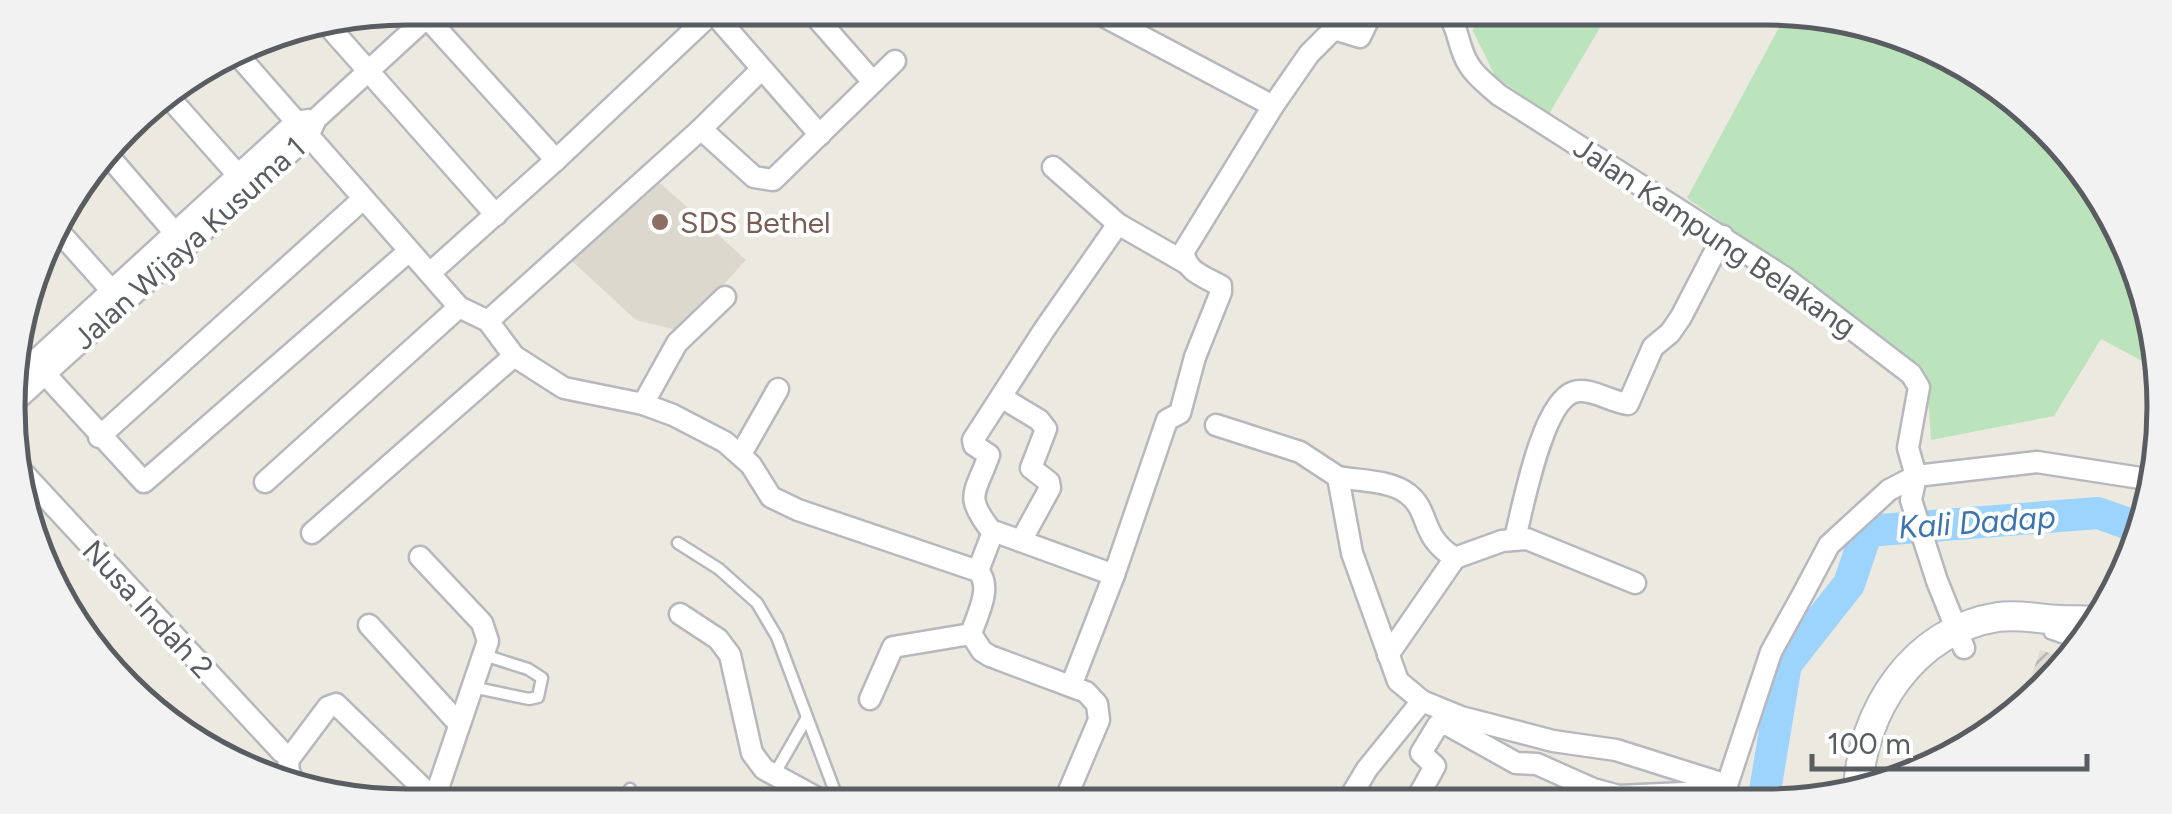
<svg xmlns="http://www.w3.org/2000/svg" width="2172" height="814" viewBox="0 0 2172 814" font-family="Figtree,sans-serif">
	<defs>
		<pattern id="industrial-furrows" width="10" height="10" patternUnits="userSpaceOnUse" patternTransform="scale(2.5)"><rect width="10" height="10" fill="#dddbd4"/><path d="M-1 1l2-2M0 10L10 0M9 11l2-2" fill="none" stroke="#b6b5af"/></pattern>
	</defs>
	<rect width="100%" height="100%" fill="#ece9e0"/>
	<path fill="url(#industrial-furrows)" d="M2040,650L2068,659L2029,707L2020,713Z"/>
	<path fill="#dcd8ce" d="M660,183L746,260L681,331L636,320L572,261Z"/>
	<g fill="#bce4bc">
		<path d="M1479,8H1680L1608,14L1549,114L1495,76L1473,31Z"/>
		<path d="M1788,11L1869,21L2009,90L2111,208L2158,346L2148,364L2101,339L2054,416L1931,440L1927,381L1851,313L1687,198Z"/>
	</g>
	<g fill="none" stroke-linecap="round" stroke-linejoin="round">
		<path stroke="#9dd4fe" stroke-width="32" d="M1763,803L1786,664L1849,584L1867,531L2098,513L2143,529"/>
		<defs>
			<g id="lane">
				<path d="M678,543L719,569L757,603L777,637L840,805"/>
				<path d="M2050,633L2081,644"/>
				<path d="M472,687L529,699L538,697L542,678L528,669L484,655"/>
				<path d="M774,775L806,719"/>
				<path d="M627,806L630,789"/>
			</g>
			<g id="street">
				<path d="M709,8L820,135"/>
				<path d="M808,8L873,82"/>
				<path d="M1437,8C1461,19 1455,44 1469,65C1476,77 1488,85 1499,95L1784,277L1911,374L1919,387L1908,448L1916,476L1911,500L1937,581L1964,648"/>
				<path d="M420,10L556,160"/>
				<path d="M1107,18L1273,106"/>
				<path d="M324,21L496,215"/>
				<path d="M236,53L459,307L488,321L514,356L564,388L643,404L673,415L725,442L751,465L771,497L798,510L978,571C993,587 977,615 971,634L982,651L990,656L1086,692L1097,704L1099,720L1063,805"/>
				<path d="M166,94L238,175"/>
				<path d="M701,129L762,69"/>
				<path d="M106,153L175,233"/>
				<path d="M1053,167L1118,224L1186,263"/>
				<path d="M54,226L112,291"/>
				<path d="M430,273L556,160L713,12"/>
				<path d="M488,321L701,129L754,177L773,180L895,61"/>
				<path d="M34,362L144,482L409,251"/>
				<path d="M12,382L296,122L309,120"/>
				<path d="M1001,397L1039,420L1046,429L1031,468L1049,482L1050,488L1021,541"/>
				<path d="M13,403L308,136L316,119L437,8"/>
				<path d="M643,404L677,343L725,297"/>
				<path d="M1216,425L1300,452L1338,477L1352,553L1398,681L1422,701L1461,717L1553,741L1616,750L1727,785"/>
				<path d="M99,437L363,199"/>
				<path d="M741,454L778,389"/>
				<path d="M15,464L282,752"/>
				<path d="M1338,477C1359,481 1391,480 1408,494C1431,512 1419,536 1455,558"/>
				<path d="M265,482L459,307"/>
				<path d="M312,533L514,356"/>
				<path d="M993,533C963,495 975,495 989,455L974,445L973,440L1044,330L1118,224"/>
				<path d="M1515,538C1523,507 1542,402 1574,392C1590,387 1611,402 1628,404L1653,347L1670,333L1681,317L1723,236"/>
				<path d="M420,557L482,623L488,641L432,806"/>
				<path d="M978,571L991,537L996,532L1114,575L1167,420L1180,413L1195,357L1221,292V286C1205,277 1184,271 1184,251L1273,106L1309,54L1334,29L1360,37L1374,8"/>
				<path d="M680,614L718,639L730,655L752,753L764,769L830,805"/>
				<path d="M369,625L459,724"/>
				<path d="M1388,655L1455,558L1502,541L1527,539L1635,583"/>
				<path d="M1071,686L1114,575"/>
				<path d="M870,699L893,647L971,634"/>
				<path d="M304,793C294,781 286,775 289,759L328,707L336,704L435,800"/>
				<path d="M1728,803L1727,785L1771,652L1803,594L1829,545L1889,490L1916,476L2037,462L2153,480"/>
				<path d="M1346,804L1367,769L1422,701"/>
				<path d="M1414,804L1435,766L1421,753L1438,725H1448L1516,763L1537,764L1593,789L1619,796L1727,791"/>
			</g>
			<path id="secondary" d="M1858,791C1861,711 1914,630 1998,617C2019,614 2039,619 2060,620C2073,621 2086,619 2099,622"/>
		</defs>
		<use href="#lane" stroke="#b6b8bd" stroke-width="15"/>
		<use href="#street" stroke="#b6b8bd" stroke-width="25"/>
		<use href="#secondary" stroke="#b6b9bf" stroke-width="32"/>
		<use href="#lane" stroke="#fff" stroke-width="10"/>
		<use href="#street" stroke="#fff" stroke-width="20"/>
		<use href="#secondary" stroke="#fff" stroke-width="28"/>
	</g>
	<circle fill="#8d6e63" stroke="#fff" stroke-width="4" cx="660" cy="222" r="10"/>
	<g text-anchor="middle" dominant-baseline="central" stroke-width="8" stroke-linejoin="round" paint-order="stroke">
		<g font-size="30" fill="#785e54" stroke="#fff" text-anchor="start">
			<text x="680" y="222">SDS Bethel</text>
		</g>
		<g font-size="30" fill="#595c61" stroke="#fff">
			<text transform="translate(1715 237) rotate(34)">Jalan Kampung Belakang</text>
			<text transform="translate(189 243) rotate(-42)">Jalan Wijaya Kusuma 1</text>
			<text transform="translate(148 609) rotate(47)">Nusa Indah 2</text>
		</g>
		<g font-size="32" font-style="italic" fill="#3c74af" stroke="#fff">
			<text transform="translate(1977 522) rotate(-4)">Kali Dadap</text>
		</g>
	</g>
	<path d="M0 0H2172V814H0ZM407 25H1765A382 382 0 0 1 2147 407V407A382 382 0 0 1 1765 789H407A382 382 0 0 1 25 407V407A382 382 0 0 1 407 25Z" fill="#f2f2f2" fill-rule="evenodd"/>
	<path fill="none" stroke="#595c61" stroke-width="5" d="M407 25H1765A382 382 0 0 1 2147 407V407A382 382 0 0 1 1765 789H407A382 382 0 0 1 25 407V407A382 382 0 0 1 407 25Z"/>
	<path d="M1812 754v15h275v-15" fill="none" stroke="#595c61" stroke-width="5"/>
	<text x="1827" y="754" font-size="30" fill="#595c61" stroke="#ffffff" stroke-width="8" paint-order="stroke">100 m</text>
</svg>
